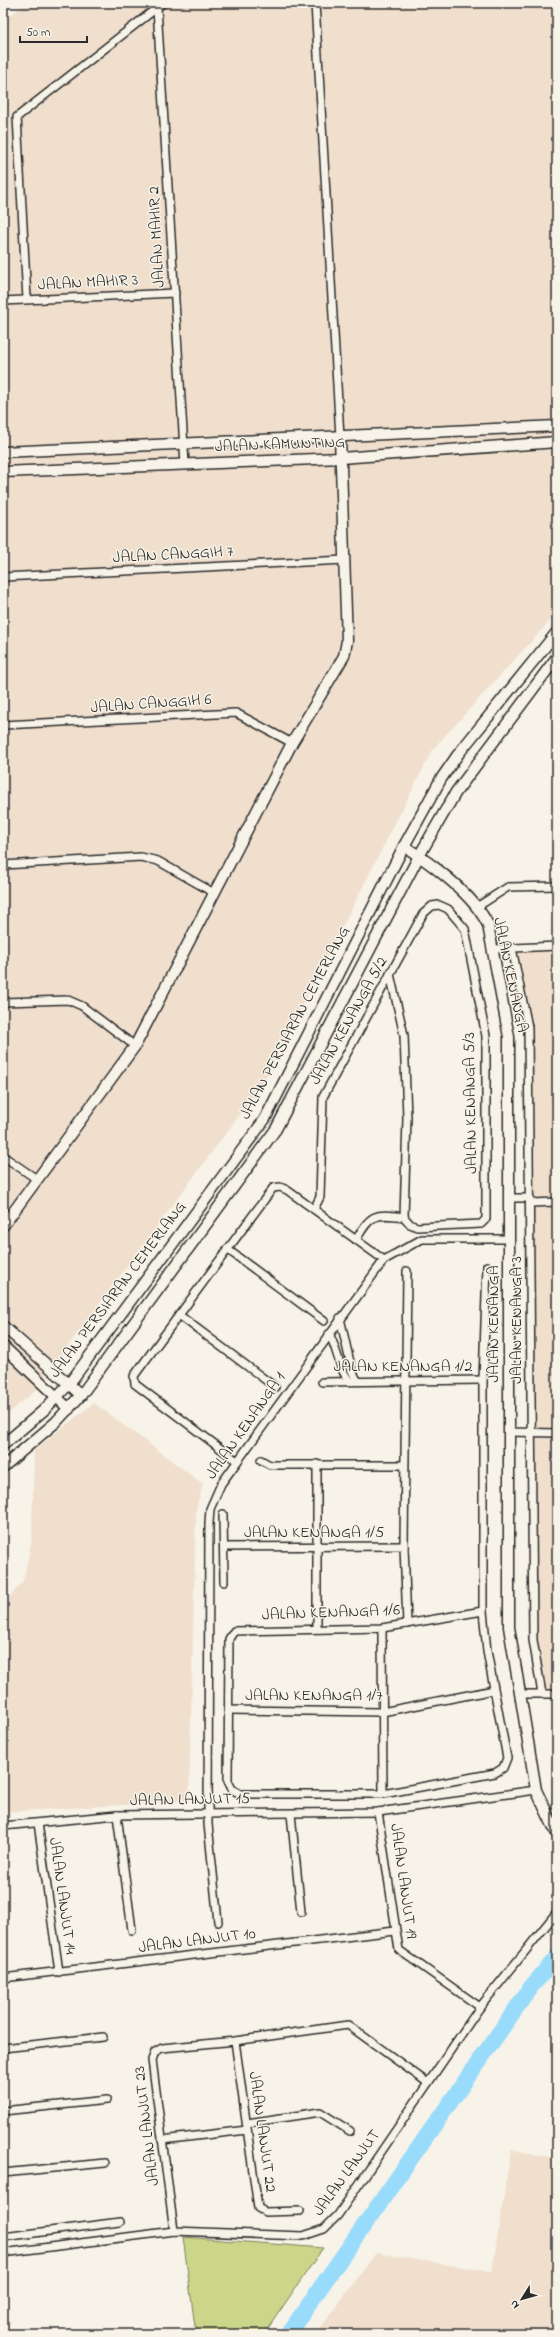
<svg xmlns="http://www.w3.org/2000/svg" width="560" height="2337" viewBox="0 0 560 2337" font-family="'Indie Flower',sans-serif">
	<rect width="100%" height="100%" fill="#f7f3e8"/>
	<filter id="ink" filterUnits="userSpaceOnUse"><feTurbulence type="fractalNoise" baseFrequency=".025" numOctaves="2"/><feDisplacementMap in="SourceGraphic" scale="8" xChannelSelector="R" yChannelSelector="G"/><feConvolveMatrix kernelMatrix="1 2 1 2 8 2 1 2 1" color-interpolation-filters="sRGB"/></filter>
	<g filter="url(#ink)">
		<g fill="#f0dfcd">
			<path d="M26,3H557V613L433,749L261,1086L33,1393L3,1418V21Z"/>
			<path d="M557,950V1691L545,1690L536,1639L531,1026L516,952Z"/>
			<path d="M94,1403L203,1484L196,1509L189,1801L3,1812V1605L23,1581L32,1539L34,1450Z"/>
			<path d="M511,2150L557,2158V2334H316L376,2253L492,2272Z"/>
		</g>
		<path fill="#cbd68a" stroke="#7b805a" d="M183,2237L323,2248L264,2334H196Z"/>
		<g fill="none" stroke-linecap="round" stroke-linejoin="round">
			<path stroke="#99dbfb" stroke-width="16" d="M288,2334L531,1987L557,1957"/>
			<defs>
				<g id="street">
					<path d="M315,3L340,437"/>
					<path d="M157,8L185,464"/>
					<path d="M27,299L17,117L163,3"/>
					<path d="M3,301L175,293"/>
					<path d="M3,577L345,560"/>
					<path d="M3,725L236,713L292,743"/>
					<path d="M3,865L141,857L158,861L214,893"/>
					<path d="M477,907L508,887L557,886"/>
					<path d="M512,948L528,1027L533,1640L542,1694"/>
					<path d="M493,949L557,946"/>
					<path d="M390,974L404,1035L407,1118L404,1217"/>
					<path d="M3,1002L68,1000L82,1006L135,1046"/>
					<path d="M3,1156L38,1180"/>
					<path d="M509,1198H530"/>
					<path d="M530,1203L557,1202"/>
					<path d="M314,1209L320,1197L323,1097L423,914L432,906L439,905L448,909L465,929L486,1036V1219L481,1224L417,1227L410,1224L404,1217C374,1213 371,1214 356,1240"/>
					<path d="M227,1249L324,1321"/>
					<path d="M179,1315L275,1387"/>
					<path d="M340,1318L352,1371L357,1380"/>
					<path d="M329,1334C337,1347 339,1371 349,1380"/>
					<path d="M322,1382L483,1380"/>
					<path d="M508,1432L557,1433"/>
					<path d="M261,1460L270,1465H404"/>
					<path d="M237,1461L135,1384L134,1376L273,1188L280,1187L287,1190L384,1260"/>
					<path d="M317,1464V1628"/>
					<path d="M223,1514L224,1582"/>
					<path d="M224,1547L404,1546"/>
					<path d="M483,1611L382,1628L234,1631L229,1639L228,1781L232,1789L240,1794H383L495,1773L503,1768L507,1758L487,1651L483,1611V1380L487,1266"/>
					<path d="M407,1624L404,1546L407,1271"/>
					<path d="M382,1628L383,1794"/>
					<path d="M519,1694H557"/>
					<path d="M228,1710L382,1712L494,1690"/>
					<path d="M378,1812L399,1950L480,2007"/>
					<path d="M291,1814L301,1912"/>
					<path d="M117,1815L132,1930"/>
					<path d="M38,1823L59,1972"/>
					<path d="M3,1826L117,1815L378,1812L536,1790"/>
					<path d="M218,1922L208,1824L209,1523L210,1509L221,1484L384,1260L422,1239H509"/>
					<path d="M3,1978L395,1931"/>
					<path d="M235,2041L258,2208L265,2212L300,2211"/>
					<path d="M3,2048L103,2037"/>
					<path d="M3,2111L107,2100"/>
					<path d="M247,2123L320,2112L350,2131"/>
					<path d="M162,2140L247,2130"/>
					<path d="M3,2173L105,2163"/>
					<path d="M174,2231L152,2060L155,2052L162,2048L235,2041L348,2025L428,2083"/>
					<path d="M3,2237L120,2222"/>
					<path d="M3,2253L174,2231L303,2236L324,2229L338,2215L480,2007L557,1912"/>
				</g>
				<g id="secondary">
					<path d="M3,452L557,426"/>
					<path d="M3,472L341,458L557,442"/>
					<path d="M404,846C432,864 474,895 488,925L509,1037V1627L536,1790L557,1834"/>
					<path d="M3,1226L135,1046L292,743L344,656L347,641L340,437"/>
					<path d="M3,1326L81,1395"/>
					<path d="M3,1346L69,1409"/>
					<path d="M3,1445L44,1410L69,1384L265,1119L404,846L441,779L459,753L557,632"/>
					<path d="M3,1467L56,1422L81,1395L276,1129L419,856L456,792L557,657"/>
				</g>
			</defs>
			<use href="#street" stroke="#2b2b2b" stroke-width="10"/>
			<use href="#secondary" stroke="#2b2b2b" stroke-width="13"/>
			<use href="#street" stroke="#f7f3e8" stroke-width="7"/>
			<use href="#secondary" stroke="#f7f3e8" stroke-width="10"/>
		</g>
	</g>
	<g text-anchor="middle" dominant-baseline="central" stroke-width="3" stroke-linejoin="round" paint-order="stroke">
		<g font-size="16" fill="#2b2b2b" stroke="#f7f3e8">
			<text transform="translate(157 237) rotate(-93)">JALAN MAHIR 2</text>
			<text transform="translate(88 283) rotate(-3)">JALAN MAHIR 3</text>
			<text transform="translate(280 445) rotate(-2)">JALAN KAMUNTING</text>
			<text transform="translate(173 555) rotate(-3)">JALAN CANGGIH 7</text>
			<text transform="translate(151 704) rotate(-4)">JALAN CANGGIH 6</text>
			<text transform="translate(510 975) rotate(78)">JALAN KENANGA</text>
			<text transform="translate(349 1021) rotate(-61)">JALAN KENANGA 5/2</text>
			<text transform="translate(295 1023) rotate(-62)">JALAN PERSIARAN CEMERLANG</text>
			<text transform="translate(471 1103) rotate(-91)">JALAN KENANGA 5/3</text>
			<text transform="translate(118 1290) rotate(-53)">JALAN PERSIARAN CEMERLANG</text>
			<text transform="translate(517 1320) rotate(-90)">JALAN KENANGA 3</text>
			<text transform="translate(494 1324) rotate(-90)">JALAN KENANGA</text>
			<text x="403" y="1367">JALAN KENANGA 1/2</text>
			<text transform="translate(246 1426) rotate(-55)">JALAN KENANGA 1</text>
			<text x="314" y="1533">JALAN KENANGA 1/5</text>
			<text transform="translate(331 1613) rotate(-2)">JALAN KENANGA 1/6</text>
			<text x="314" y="1696">JALAN KENANGA 1/7</text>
			<text transform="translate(190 1800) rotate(-1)">JALAN LANJUT 15</text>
			<text transform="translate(403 1881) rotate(82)">JALAN LANJUT 19</text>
			<text transform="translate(62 1896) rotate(82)">JALAN LANJUT 14</text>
			<text transform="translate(197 1941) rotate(-7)">JALAN LANJUT 10</text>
			<text transform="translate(147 2126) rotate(-97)">JALAN LANJUT 23</text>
			<text transform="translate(262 2132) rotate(82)">JALAN LANJUT 22</text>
			<text transform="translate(347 2173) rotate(-54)">JALAN LANJUT</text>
		</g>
	</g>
	<rect width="560" height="2337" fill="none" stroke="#f7f3e8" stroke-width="16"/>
	<rect x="8" y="8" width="544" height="2321" fill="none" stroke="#2b2b2b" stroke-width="1.5" filter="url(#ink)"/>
	<g transform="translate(522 2299) rotate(233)" stroke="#f7f3e8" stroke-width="3" paint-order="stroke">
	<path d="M0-3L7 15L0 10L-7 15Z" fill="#2b2b2b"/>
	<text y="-6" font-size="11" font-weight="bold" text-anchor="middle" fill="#2b2b2b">N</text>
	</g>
	<path d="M20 36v6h67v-6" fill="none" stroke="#2b2b2b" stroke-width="2"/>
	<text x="26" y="36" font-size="12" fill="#2b2b2b" stroke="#f7f3e8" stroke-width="3" paint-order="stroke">50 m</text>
</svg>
